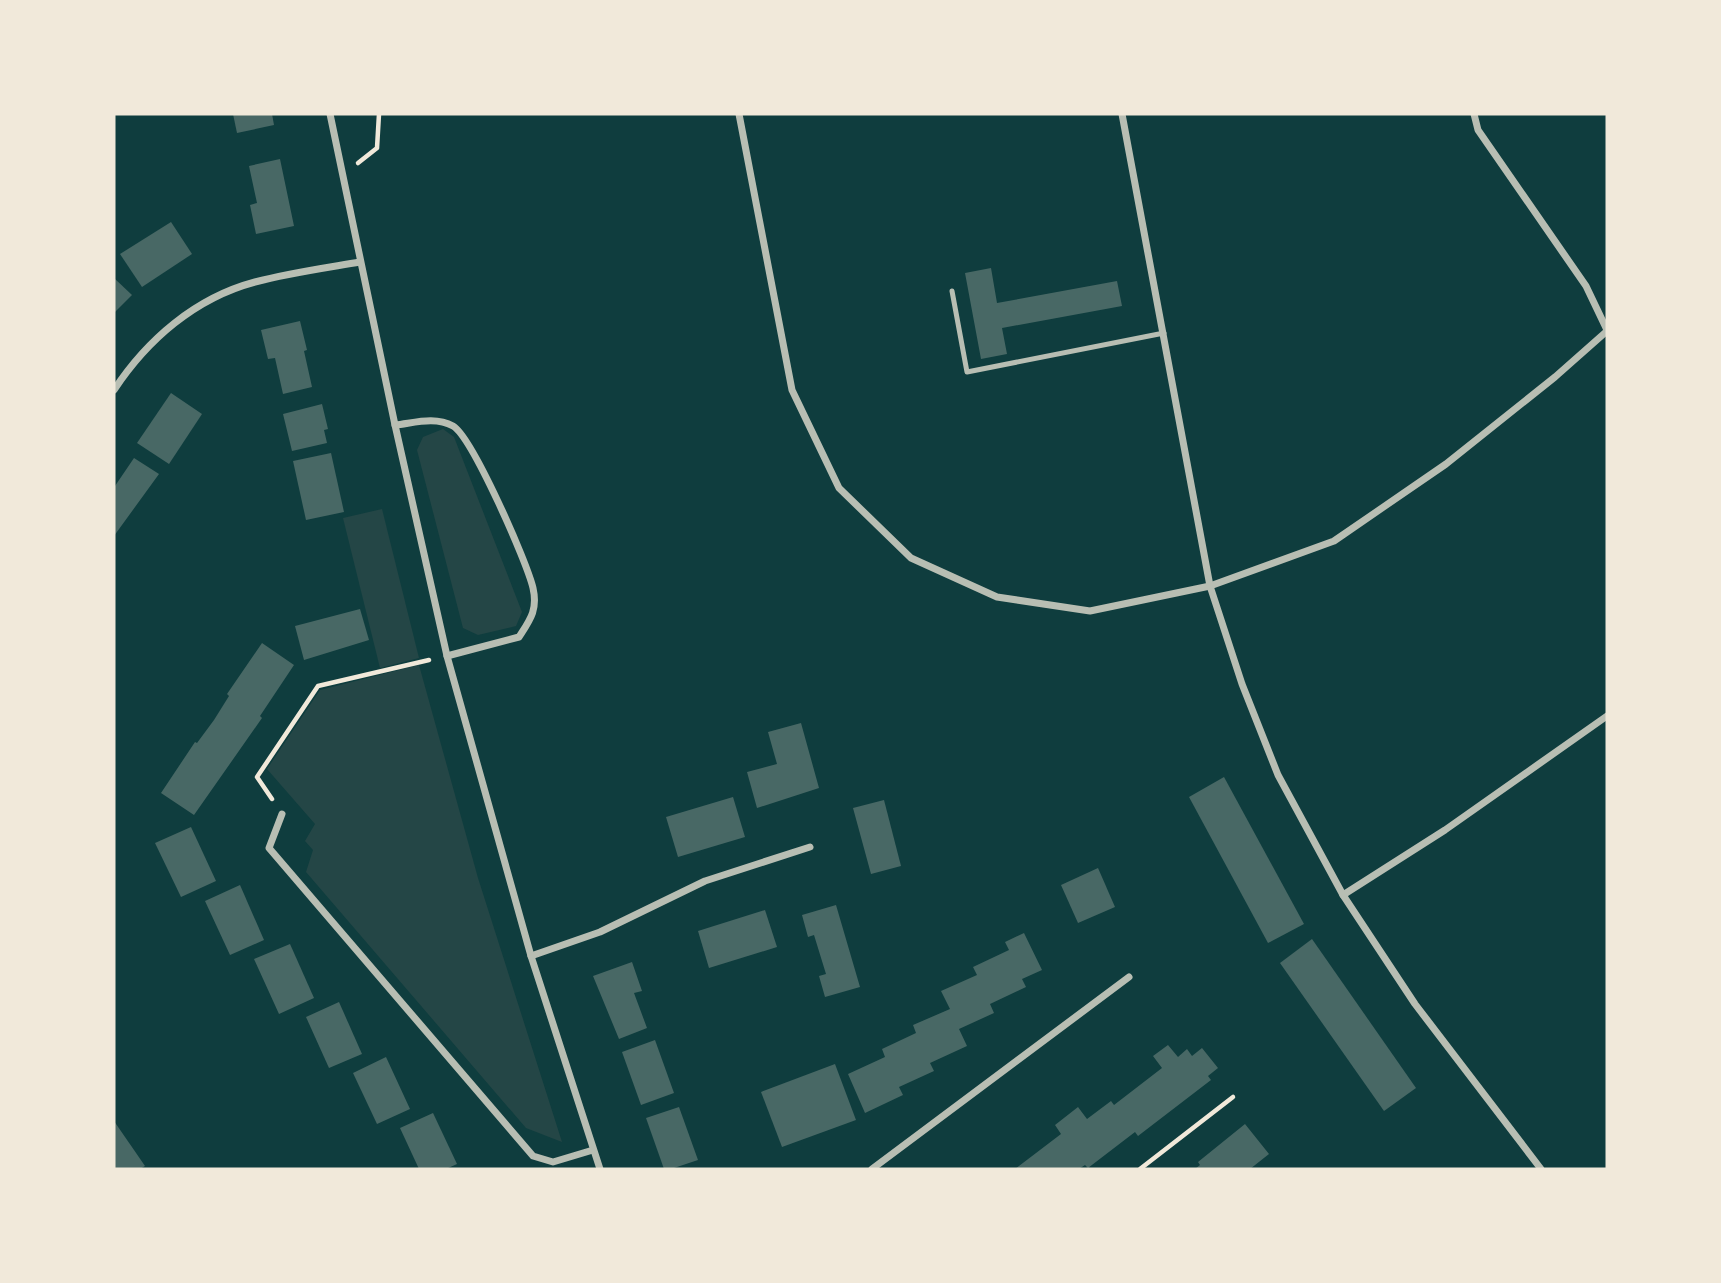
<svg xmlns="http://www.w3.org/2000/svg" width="1721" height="1283" viewBox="0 0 1721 1283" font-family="'DejaVu Sans',sans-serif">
	<rect width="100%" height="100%" fill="#0f3d3e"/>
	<g fill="#244646">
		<path d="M443,429L454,437L522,612L516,626L478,635L463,628L417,450L423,437Z"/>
		<path d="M382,509L419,658L380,668L343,518Z"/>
		<path d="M419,665L478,878L562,1142L526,1128L306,872L313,850L305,841L315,824L267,769L320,690Z"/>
	</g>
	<g fill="#486865">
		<path d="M233,114H272L274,125L237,133Z"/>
		<path d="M280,159L294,226L256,234L250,205L257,203L249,166Z"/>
		<path d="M171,222L192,254L142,287L120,254Z"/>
		<path d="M991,268L997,303L1117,281L1122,306L1002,328L1007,354L981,359L965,273Z"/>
		<path d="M114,278L132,295L114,313Z"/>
		<path d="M300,321L307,350L304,351L312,387L283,394L275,358L268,359L261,330Z"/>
		<path d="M171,393L202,414L169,464L137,443Z"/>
		<path d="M322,404L328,429L324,430L327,443L292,451L283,414Z"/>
		<path d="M331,453L344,512L306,520L293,461Z"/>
		<path d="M134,458L159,474L114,536V484L115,486Z"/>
		<path d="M360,609L369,640L304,660L295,626Z"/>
		<path d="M262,643L294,665L260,716L262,718L194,815L161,793L195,742L197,743L214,720L229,696L227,694Z"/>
		<path d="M801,723L819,788L757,808L747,772L777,764L768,732Z"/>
		<path d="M1224,777L1304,924L1268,943L1189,797Z"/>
		<path d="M733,797L745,837L678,857L666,817Z"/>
		<path d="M884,800L901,866L871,874L853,808Z"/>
		<path d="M191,827L216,881L181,897L155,843Z"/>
		<path d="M1098,868L1115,907L1078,923L1061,885Z"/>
		<path d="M240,885L264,940L230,955L205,901Z"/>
		<path d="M836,905L860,987L825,997L819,976L826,974L814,935L808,937L802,915Z"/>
		<path d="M765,910L777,947L709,968L698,931Z"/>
		<path d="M1024,933L1042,970L1022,979L1026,987L990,1004L994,1013L959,1029L967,1046L930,1063L934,1071L899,1087L903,1095L865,1113L848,1074L885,1057L882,1049L916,1033L913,1025L950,1009L941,991L977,975L973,967L1009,950L1005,942Z"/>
		<path d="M1312,939L1416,1088L1384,1111L1280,963Z"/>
		<path d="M290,944L314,998L279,1014L254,959Z"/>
		<path d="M632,962L642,991L634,993L647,1028L619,1039L593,976Z"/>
		<path d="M339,1002L362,1054L329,1068L306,1017Z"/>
		<path d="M655,1040L674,1093L641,1105L622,1052Z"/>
		<path d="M1168,1045L1178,1057L1187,1049L1192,1056L1202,1048L1218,1068L1208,1076L1211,1080L1138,1136L1135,1132L1088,1168L1085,1165L1079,1169H1015L1061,1134L1055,1125L1078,1107L1087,1119L1111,1101L1114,1105L1162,1068L1153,1056Z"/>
		<path d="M386,1057L410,1109L377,1124L353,1073Z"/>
		<path d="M835,1064L856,1120L782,1147L761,1092Z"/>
		<path d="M679,1107L698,1160L671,1169H664L646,1118Z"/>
		<path d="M433,1113L457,1164L446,1169H419L400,1128Z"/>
		<path d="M114,1121L145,1166L140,1169H114Z"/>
		<path d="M1245,1124L1269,1154L1250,1169H1195L1200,1165L1198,1162Z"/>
	</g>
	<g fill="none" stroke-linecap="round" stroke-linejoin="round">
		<g stroke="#f1e9da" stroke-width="4.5">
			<path d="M358,163L377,148L379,114"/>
			<path d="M272,799L257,777L318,686L429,660"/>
			<path d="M1140,1169L1233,1097"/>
		</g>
		<path stroke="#b8beb3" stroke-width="5" d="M952,291L967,372L1164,333"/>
		<g stroke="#b8beb3" stroke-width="7">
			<path d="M330,114L395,425L447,656L531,956L600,1169"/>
			<path d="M739,114L792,390L839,488L911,558L997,597L1090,611L1210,586L1334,541L1446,464L1555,377L1607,331"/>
			<path d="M1122,114L1210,586L1242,684L1278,775L1343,895L1415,1004L1541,1169"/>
			<path d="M1474,114L1478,130L1586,286L1607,330"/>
			<path d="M114,390C147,340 195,298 255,282C289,273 325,268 360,262"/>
			<path d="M395,425C414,423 435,416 453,426C472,437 527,562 533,588C538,610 530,620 519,637L447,656"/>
			<path d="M282,814L269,848L533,1156L553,1162L593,1150"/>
			<path d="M1343,895L1445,830L1607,716"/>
			<path d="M531,956L600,932L705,881L810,847"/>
			<path d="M872,1169L1129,977"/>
		</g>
	</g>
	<rect width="1721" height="1283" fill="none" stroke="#f1e9da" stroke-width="231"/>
</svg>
